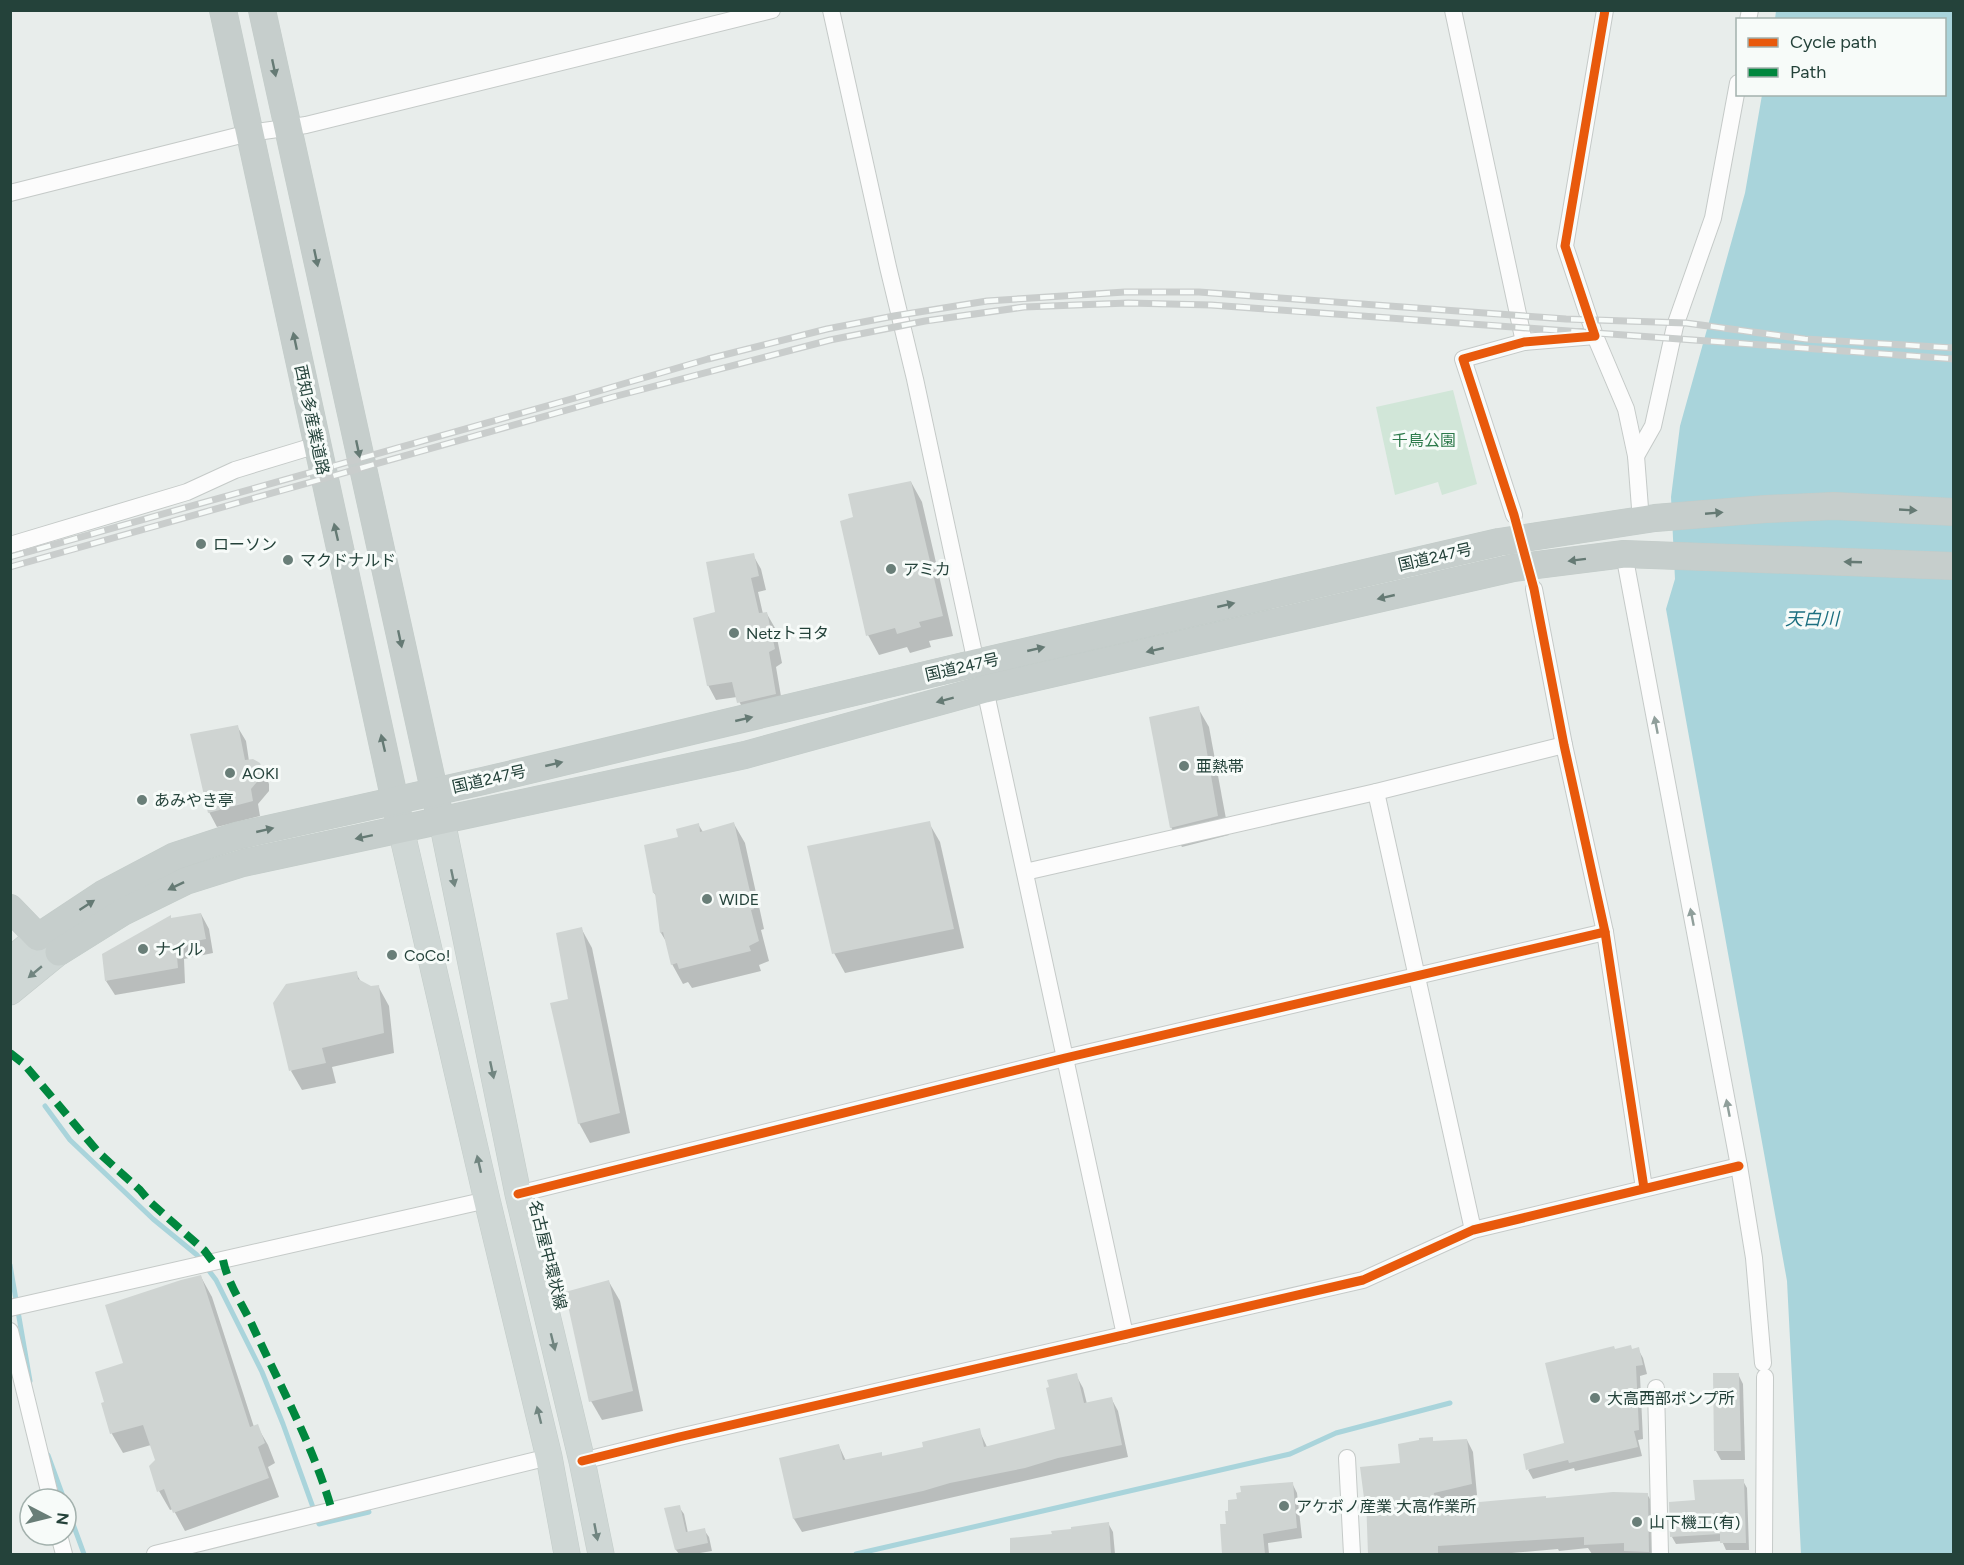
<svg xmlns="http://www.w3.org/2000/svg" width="1964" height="1565" viewBox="0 0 1964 1565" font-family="Figtree,'Noto Sans JP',sans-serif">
	<rect width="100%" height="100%" fill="#e8edeb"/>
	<path fill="#d1e6d8" d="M1453,390L1477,484L1442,495L1438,482L1395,495L1376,407Z"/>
	<path fill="#a9d4db" d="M1776,11H1953V1554H1801L1787,1281L1666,609L1675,579L1671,497L1680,426L1745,193L1762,95L1944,94V20L1775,19Z"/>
	<g fill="#0003">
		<path d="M911,482L922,502L953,636L929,641L931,647L910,653L907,647L879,655L868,635L855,518Z"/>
		<path d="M753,555L761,569L766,590L758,592L763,614H767L775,628L782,663L776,667L783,708L747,717L737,697L716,700L708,685L716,614Z"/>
		<path d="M1198,708L1209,727L1229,835L1182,847L1171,827Z"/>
		<path d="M237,726L246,741L249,761L259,764L267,779L269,784V791L258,804L260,816L217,827L209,812Z"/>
		<path d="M929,823L940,842L964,948L845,973L834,953Z"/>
		<path d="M698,824L703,832L734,824L745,843L764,929L761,930L769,961L759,965L761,971L692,988L688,982L683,984L672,964L667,943L661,933L657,897L654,893L679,838Z"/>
		<path d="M201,914L209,929L213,953L184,959L185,983L115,995L106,981L171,919Z"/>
		<path d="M581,928L592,948L630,1133L590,1143L579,1123L570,1000Z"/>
		<path d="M356,973L361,982L371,987L378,986L389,1006L394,1053L332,1067L336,1083L302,1090L291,1071Z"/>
		<path d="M201,1277L212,1297L254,1427L257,1426L268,1445L275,1463L268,1467L279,1497L185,1531L173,1509L170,1510L159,1491L150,1466L157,1461L151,1445L123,1453L112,1434L103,1404L106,1403L125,1364Z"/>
		<path d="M609,1282L620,1301L643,1411L602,1420L591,1401Z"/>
		<path d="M1638,1349L1643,1358L1647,1374L1640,1376L1643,1439L1638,1440L1642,1456L1575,1471L1574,1468L1533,1479L1528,1470L1566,1445L1615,1351Z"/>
		<path d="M1738,1374L1743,1384L1745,1460H1721L1716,1451Z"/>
		<path d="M1076,1375L1083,1388L1087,1404L1111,1398L1118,1411L1128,1457L802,1532L794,1519L781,1459L839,1446L846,1461L881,1454L883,1457L925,1449L979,1430L987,1447L1057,1430Z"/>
		<path d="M1432,1438L1434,1443L1467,1440L1473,1452L1477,1495L1436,1506V1507L1647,1494L1654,1506L1655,1554H1592L1588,1548L1559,1551L1558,1549L1500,1554H1370L1368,1502L1365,1497Z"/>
		<path d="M1743,1481L1747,1488L1749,1550H1726L1722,1541L1676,1544L1672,1537L1696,1501Z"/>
		<path d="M1292,1483L1297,1493L1302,1538L1268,1543L1269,1554H1223L1221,1526L1227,1525L1238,1500Z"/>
		<path d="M679,1507L684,1514L688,1533L704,1530L709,1537L712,1551L694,1554H679L676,1550Z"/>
		<path d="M1108,1523L1113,1532L1115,1554H1012L1011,1539L1053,1536Z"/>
	</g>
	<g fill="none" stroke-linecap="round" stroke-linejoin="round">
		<g stroke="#a9d4db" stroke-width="5">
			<path d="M45,1106L70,1140L153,1219L197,1255L216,1280L262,1372L283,1424L319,1524L369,1512"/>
			<path d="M10,1265L30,1381"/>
			<path d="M48,1455L64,1499"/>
			<path d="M66,1505L84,1554"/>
			<path d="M856,1554L1290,1454L1336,1433L1450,1403"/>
		</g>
	</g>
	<g fill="#cfd4d2">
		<path d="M911,481L943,616L919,622L921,627L897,634L895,628L866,636L840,521L853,517L848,494Z"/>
		<path d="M754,553L759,576L751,578L759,613L767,612L775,649L769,652L776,694L737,703L732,682L707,686L693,618L715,612L706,562Z"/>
		<path d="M1199,706L1218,816L1170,828L1149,717Z"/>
		<path d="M238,725L245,760L253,759L260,763L262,769L261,777L251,789L253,801L208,813L190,734Z"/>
		<path d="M930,821L954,929L832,954L807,846Z"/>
		<path d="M734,822L754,909L751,910L759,941L749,946L751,951L679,969L677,963L671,965L663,932L660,933L655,893H653L644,845L678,837L676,829L699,823L700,832Z"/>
		<path d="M201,913L206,939L176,945L178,968L105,981L102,954L171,915V918Z"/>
		<path d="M582,927L620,1113L578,1124L550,1003L568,999L556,933Z"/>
		<path d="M357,971L358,979L371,986L379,985L384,1033L322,1048L326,1063L289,1071L273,1003L286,984Z"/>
		<path d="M201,1275L250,1427L258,1424L265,1443L258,1447L269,1478L173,1513L164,1489L157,1492L149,1466L155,1460L143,1425L110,1434L101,1403L104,1402L95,1372L123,1363L105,1305L181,1280Z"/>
		<path d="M609,1280L633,1391L589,1402L565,1292Z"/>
		<path d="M1631,1345L1632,1349L1639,1347L1643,1365L1636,1366L1639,1430L1634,1431L1638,1447L1569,1463L1568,1460L1526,1470L1523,1454L1564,1443L1545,1363L1614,1346L1615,1349Z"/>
		<path d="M1077,1373L1084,1403L1112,1397L1122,1445L1058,1458L1025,1468L950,1483L923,1491L793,1519L779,1458L839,1444L843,1460L882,1452V1456L923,1447L922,1442L980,1428L984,1447L1055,1429L1046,1388L1049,1387L1047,1380Z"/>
		<path d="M1713,1373H1739L1741,1451H1714Z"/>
		<path d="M1433,1437V1441L1467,1439L1472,1484L1434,1493L1436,1506L1546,1496V1498L1613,1492L1648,1493L1649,1552L1624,1551V1543L1584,1545V1537L1438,1546V1554H1368L1366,1498H1364L1360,1467L1400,1463L1398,1444L1419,1440V1438Z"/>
		<path d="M1744,1479L1746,1543H1720V1534L1670,1537L1669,1502L1695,1500L1693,1480Z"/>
		<path d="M1293,1482L1297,1528L1263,1534L1265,1554H1222L1220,1524H1226L1225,1511H1228V1500L1237,1499L1236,1493L1241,1492L1240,1486Z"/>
		<path d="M680,1505L686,1532L705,1528L708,1543L675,1550L664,1508Z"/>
		<path d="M1109,1522L1111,1554H1010V1538L1052,1534L1051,1531L1071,1529V1527Z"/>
	</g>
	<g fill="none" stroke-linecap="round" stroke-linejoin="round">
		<defs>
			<g id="minor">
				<path d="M831,10L888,267L915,379L976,663"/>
				<path d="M1453,10L1524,342"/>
				<path d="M1748,20L1750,10"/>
				<path d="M10,193L249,133L306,125L772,10"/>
				<path d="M1595,336L1626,409L1636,456L1641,521"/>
				<path d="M1636,456L1653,426L1675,326L1713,218L1738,83"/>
				<path d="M1514,515L1463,359L1524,342L1595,336L1565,246L1605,10"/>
				<path d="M10,545L187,492L235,470L317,445"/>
				<path d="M1624,554L1739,1166L1754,1258L1763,1363"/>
				<path d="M1534,589L1564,745L1605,932L1644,1188"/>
				<path d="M985,689L1125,1335"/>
				<path d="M1376,792L1473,1230"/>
				<path d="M1025,872L1376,792L1564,745"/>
				<path d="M518,1194L1065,1058L1605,932"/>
				<path d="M10,1308L487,1200"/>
				<path d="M10,1331L51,1499"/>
				<path d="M1656,1388L1660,1554"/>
				<path d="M1347,1458L1352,1554"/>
				<path d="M582,1461L679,1437L1363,1280L1473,1230L1739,1166"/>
				<path d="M59,1535L64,1554"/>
				<path d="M155,1554L549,1457"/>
				<path d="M1764,1554L1765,1377"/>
			</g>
			<g id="primary">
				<path d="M442,821L518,1194L582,1461L601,1554"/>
				<path d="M401,829L487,1200L549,1457L567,1554"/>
				<path d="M10,961L38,937"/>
				<path d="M10,992L59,952"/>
			</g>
			<g id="trunk">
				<path d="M223,10L398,815"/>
				<path d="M262,10L438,808"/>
				<path d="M10,908L38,937L103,894L175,856L236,836L483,781L976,663L1499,542L1655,518L1766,509L1834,506L1954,512"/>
				<path d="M59,952L123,912L186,881L243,863L745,755L985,689L1513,568L1624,554L1954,566"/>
			</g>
		</defs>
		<use href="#minor" stroke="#c5cac8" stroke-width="18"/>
		<use href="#primary" stroke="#c3ccc9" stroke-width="27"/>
		<use href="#trunk" stroke="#c3ccc9" stroke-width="28"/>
		<use href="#minor" stroke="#fcfcfc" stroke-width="16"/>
		<use href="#primary" stroke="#cfd7d5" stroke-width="26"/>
		<use href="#trunk" stroke="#c6cecc" stroke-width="27"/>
		<defs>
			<g id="rail">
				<path d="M10,557L575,398L708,359L827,329L894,316L987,301L1125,292H1199L1566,319L1686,323L1805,339L1954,348"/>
				<path d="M10,567L613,397L830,340L925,321L1024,307L1128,303L1211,305L1954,359"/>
			</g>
		</defs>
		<use href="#rail" stroke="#c9cdcc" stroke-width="7"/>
		<use href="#rail" stroke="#f7fbf9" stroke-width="4.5" stroke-dasharray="14" stroke-linecap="butt"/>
		<g stroke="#00873e" stroke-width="8" stroke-dasharray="15 8" stroke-linecap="butt">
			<path d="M10,1053L24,1064L99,1153L140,1190L151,1203L204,1250L213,1262"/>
			<path d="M223,1260C228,1284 243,1305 253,1327C280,1385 315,1450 332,1511"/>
		</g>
		<defs>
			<g id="cycleway">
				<path d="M1605,10L1565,246L1595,336L1524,342L1463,359L1514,515L1534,589L1564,745L1605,932L1644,1188"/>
				<path d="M518,1194L1065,1058L1605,932"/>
				<path d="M582,1461L679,1437L1363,1280L1473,1230L1739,1166"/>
			</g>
		</defs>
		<use href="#cycleway" stroke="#f7fbf9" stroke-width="13"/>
		<use href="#cycleway" stroke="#e8590c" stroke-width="9"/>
	</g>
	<defs><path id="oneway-solid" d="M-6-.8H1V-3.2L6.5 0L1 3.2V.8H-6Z" transform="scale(1.5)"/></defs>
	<g fill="#657a74">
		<use href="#oneway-solid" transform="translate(274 68) rotate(78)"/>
		<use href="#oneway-solid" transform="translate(316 258) rotate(78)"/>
		<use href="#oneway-solid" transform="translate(295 341) rotate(-102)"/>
		<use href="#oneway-solid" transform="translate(358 449) rotate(78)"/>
		<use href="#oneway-solid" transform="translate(1908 510) rotate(3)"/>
		<use href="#oneway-solid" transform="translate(1714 513) rotate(-5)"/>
		<use href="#oneway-solid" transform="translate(336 532) rotate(-103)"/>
		<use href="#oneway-solid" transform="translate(1577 560) rotate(173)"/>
		<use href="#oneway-solid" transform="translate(1853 562) rotate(-178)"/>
		<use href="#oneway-solid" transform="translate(1386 597) rotate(167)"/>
		<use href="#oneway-solid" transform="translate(1226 605) rotate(-13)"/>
		<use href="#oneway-solid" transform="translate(400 639) rotate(78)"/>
		<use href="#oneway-solid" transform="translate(1036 649) rotate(-13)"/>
		<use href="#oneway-solid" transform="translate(1155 650) rotate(167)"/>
		<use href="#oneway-solid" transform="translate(945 700) rotate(165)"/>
		<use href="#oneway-solid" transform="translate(744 719) rotate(-13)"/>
		<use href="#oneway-solid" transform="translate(383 743) rotate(-103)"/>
		<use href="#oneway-solid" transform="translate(554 764) rotate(-13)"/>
		<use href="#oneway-solid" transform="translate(265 830) rotate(-13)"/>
		<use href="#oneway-solid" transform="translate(364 837) rotate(168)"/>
		<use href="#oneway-solid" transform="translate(176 886) rotate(154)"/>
		<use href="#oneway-solid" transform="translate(87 905) rotate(-33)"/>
	</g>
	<g fill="#909f9b">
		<use href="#oneway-solid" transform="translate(1656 725) rotate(-101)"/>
		<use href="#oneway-solid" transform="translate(1692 917) rotate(-101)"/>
		<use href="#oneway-solid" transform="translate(1728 1108) rotate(-101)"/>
	</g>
	<g fill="#718580">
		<use href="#oneway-solid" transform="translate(453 878) rotate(78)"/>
		<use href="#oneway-solid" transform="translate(35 972) rotate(140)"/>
		<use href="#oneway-solid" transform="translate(492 1070) rotate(78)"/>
		<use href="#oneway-solid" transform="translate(479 1164) rotate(-103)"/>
		<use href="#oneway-solid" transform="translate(553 1342) rotate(76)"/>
		<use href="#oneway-solid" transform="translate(539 1415) rotate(-104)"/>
		<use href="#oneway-solid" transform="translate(596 1532) rotate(79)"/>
	</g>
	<g fill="#697e78" stroke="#f7fbf9" stroke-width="2">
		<circle cx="201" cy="544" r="6"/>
		<circle cx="288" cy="560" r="6"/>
		<circle cx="891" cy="569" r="6"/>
		<circle cx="734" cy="633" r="6"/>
		<circle cx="1184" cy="766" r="6"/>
		<circle cx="230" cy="773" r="6"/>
		<circle cx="142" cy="800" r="6"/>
		<circle cx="707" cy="899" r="6"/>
		<circle cx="143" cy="949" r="6"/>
		<circle cx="392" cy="955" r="6"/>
		<circle cx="1595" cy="1398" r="6"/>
		<circle cx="1284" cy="1506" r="6"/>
		<circle cx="1637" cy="1522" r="6"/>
	</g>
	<g text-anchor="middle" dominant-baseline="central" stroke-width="6" stroke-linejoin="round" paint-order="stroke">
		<g font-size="16" fill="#24423a" stroke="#f7fbf9">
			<text transform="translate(312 420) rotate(78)">西知多産業道路</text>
			<text transform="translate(1435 557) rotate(-13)">国道247号</text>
			<text transform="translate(962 667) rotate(-13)">国道247号</text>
			<text transform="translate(489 779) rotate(-13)">国道247号</text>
			<text transform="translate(548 1255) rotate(76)">名古屋中環状線</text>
		</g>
		<g font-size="16" fill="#2d7a4b" stroke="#f7fbf9">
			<text x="1424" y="440">千鳥公園</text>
		</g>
		<g font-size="16" fill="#24423a" stroke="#f7fbf9" text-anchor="start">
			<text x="213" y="544">ローソン</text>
			<text x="300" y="560">マクドナルド</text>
			<text x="903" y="569">アミカ</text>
			<text x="746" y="633">Netzトヨタ</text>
			<text x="1196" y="766">亜熱帯</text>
			<text x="242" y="773">AOKI</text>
			<text x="154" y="800">あみやき亭</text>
			<text x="719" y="899">WIDE</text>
			<text x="155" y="949">ナイル</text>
			<text x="404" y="955">CoCo!</text>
			<text x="1607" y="1398">大高西部ポンプ所</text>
			<text x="1296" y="1506">アケボノ産業 大高作業所</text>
			<text x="1649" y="1522">山下機工(有)</text>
		</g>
		<g font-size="18" font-style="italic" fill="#1c6f80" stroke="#f7fbf9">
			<text x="1812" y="619">天白川</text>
		</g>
	</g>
	<rect width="1964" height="1565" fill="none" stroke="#24423a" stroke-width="24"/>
	<rect x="1736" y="18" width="210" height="78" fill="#f7fbf9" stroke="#a3b1ad" stroke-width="1.5"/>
	<rect x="1748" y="38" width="30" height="9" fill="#e8590c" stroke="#a3b1ad" stroke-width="1.5"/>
	<text x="1790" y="48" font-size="18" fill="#24423a">Cycle path</text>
	<rect x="1748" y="68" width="30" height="9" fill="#00873e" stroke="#a3b1ad" stroke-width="1.5"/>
	<text x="1790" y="78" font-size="18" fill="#24423a">Path</text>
	<g transform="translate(48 1517) rotate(97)"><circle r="28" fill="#f7fbf9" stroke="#a3b1ad" stroke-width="1.5"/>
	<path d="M0-4.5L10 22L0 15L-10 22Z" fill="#697e78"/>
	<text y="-9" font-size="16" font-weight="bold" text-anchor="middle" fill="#24423a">N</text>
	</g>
</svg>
